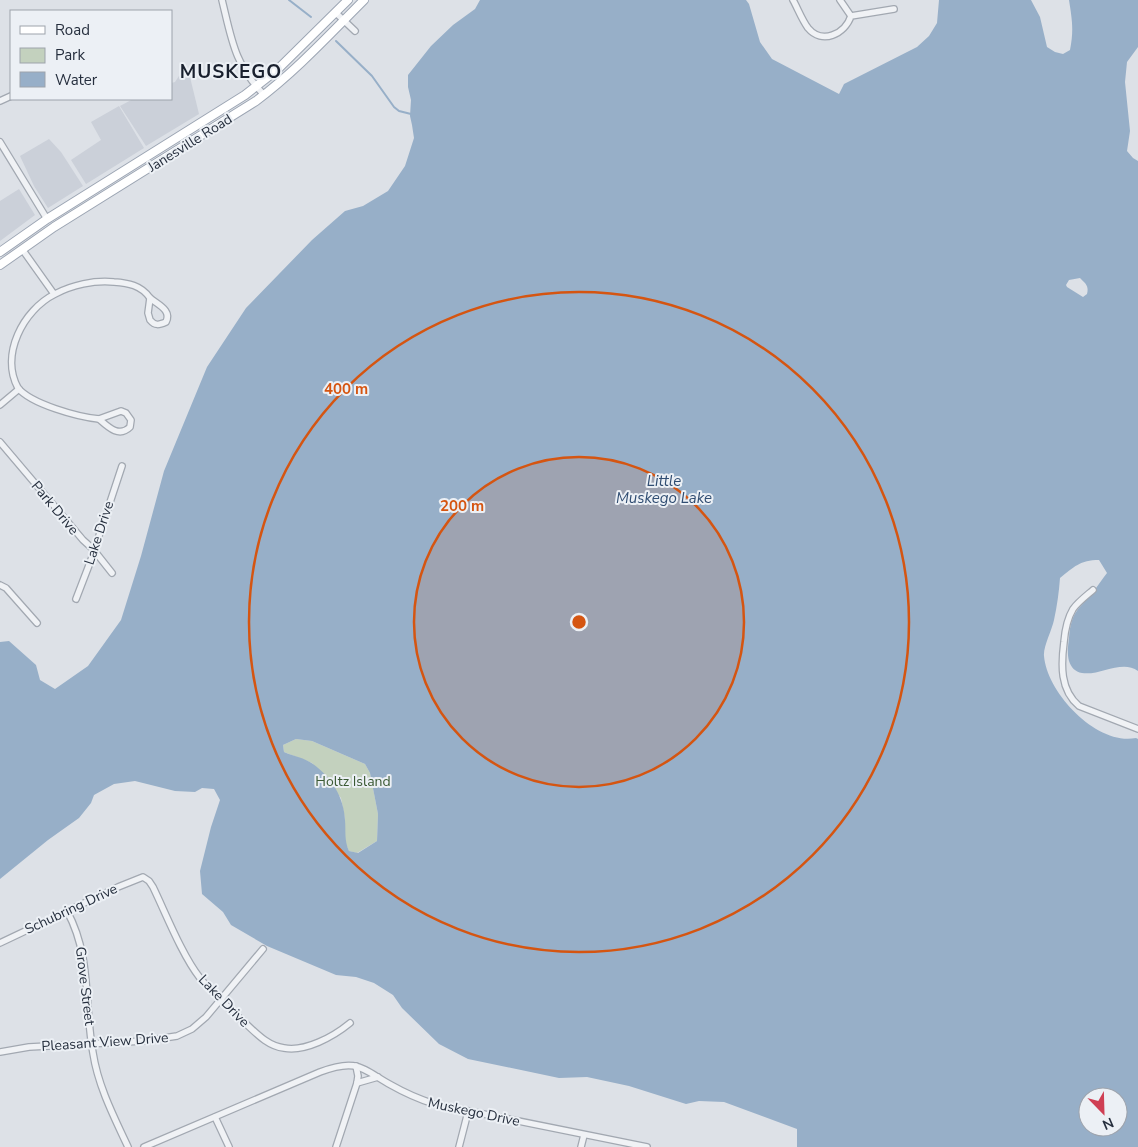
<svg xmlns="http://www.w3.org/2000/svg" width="1138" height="1147" viewBox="0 0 1138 1147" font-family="'Nunito Sans',sans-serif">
	<rect width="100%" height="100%" fill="#dde1e7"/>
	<g fill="#cbd0d9">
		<path d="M189,73L199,114L146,146L120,106L133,99H171V83L175,82L179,76Z"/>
		<path d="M119,106L144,148L86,184L71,160L101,140L91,122Z"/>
		<path d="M49,139L61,152L83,186L48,208L34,186L20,156Z"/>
		<path d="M19,189L35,215L0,241V201Z"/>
	</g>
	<path fill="#c3d1be" d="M296,739L312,741L365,764L370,773L378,814L377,841L357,853L349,851L345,842V819L341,798L312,763L284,752L283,745Z"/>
	<path fill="#97afc8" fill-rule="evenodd" d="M480,0H746L749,4L760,42L772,59L839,94L844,84L917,47L929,36L937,23L939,0H1031L1040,17L1047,47L1055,52L1063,54L1070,50C1074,30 1072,19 1069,0H1138V47L1127,62L1125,82L1130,131L1127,151L1133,158L1138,161V671C1122,659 1100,676 1082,673C1075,672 1071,667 1069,661C1067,653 1068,646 1069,638C1071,612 1078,610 1093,592C1098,586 1102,579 1107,573L1099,560C1080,560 1074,567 1060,578C1059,592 1057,606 1054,620C1052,630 1043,647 1044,656C1047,693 1097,746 1136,738L1138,739V1147H797V1129L724,1102L699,1101L686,1104L629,1086L587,1077L559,1078L468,1059L439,1044L402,1008L393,995L374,983L356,977L336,975L267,946L231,925L223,912L202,894L200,871L211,827L220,800L214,789L202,788L195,792L175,791L135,781L114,784L94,795L91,803L79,818L48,840L0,879V642L9,641L36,665L40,680L55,689L88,666L121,620L141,556L164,471L207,367L246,308L312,240L345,211L363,206L388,191L405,166L414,138L412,125L410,116L411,100L408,87V75L431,46L453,25L475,9ZM1080,278C1086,284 1089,286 1087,294L1083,297L1067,287L1066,285L1069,280ZM296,739L312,741L365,764L370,773L378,814L377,841L358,853L349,851C344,840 346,831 345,820C344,797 331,777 313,764C305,758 293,756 284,752L283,745ZM1088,1097H1118V1127H1088Z"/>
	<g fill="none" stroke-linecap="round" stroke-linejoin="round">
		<g stroke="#97afc8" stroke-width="2">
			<path d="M289,0L311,17"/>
			<path d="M336,41L372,76L394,107L399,111L411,114"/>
		</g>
		<defs>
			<g id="minor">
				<path d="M222,0C232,41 234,63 264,95"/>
				<path d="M793,0C798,9 802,20 808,28C822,45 845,34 851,16L894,9"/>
				<path d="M840,0L851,16"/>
				<path d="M336,13L355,31"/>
				<path d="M0,101L11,96"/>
				<path d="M0,142L47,219"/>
				<path d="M22,249L54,294"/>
				<path d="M150,298C158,305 172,310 166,322C159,325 155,326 150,320L148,313Z"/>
				<path d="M0,405L19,389"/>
				<path d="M121,411L126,413L131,420L130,427C119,438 108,427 99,419Z"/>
				<path d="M99,419C78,417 31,404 18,388C0,355 23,310 55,294C72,285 94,280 114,282C128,283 141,285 150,298"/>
				<path d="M0,442L83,540L93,549L112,573"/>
				<path d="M0,585L6,588L37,623"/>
				<path d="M1093,590C1086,596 1078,602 1073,609C1067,619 1065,630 1064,642C1061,665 1060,690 1079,706L1138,729"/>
				<path d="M76,599L91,560L122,466"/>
				<path d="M67,911C92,957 84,1004 93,1053C98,1086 114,1117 128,1147"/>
				<path d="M0,943L118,887L143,877L149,881L153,887C166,914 182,955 200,978C213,994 228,1007 243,1021C255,1032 267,1046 284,1048C305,1052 333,1037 350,1023"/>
				<path d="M0,1052L29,1047L144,1041L177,1036L192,1029L206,1017L263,949"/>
				<path d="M357,1083L378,1077"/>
				<path d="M215,1117L229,1147"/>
				<path d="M144,1147L320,1072C357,1058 361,1068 391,1085C405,1093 419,1099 434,1104L647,1147"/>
				<path d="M336,1147L357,1083L358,1076L356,1066"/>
				<path d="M459,1147L468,1112"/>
				<path d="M581,1147L584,1135"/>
			</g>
			<g id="major">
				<path d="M0,252L47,219L245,95L278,69L348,0"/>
				<path d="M0,265L54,227L256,101C295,72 329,35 364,0"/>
			</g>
		</defs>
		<use href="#minor" stroke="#a2a8b1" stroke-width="8"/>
		<use href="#major" stroke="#9ca5b3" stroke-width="10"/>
		<use href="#minor" stroke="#f0f2f5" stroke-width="5.5"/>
		<use href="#major" stroke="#fff" stroke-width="8"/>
	</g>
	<circle cx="579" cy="622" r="165" fill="#d55511" fill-opacity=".12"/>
	<g fill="none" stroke="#d55511" stroke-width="2.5">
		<circle cx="579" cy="622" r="165"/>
		<circle cx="579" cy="622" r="330"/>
	</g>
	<g text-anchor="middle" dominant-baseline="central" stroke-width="4" stroke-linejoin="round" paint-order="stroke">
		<g font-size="14" fill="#262f3e" stroke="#ecf0f5">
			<text transform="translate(190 143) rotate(-32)">Janesville Road</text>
			<text transform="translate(55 508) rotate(50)">Park Drive</text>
			<text transform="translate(99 533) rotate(-72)">Lake Drive</text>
			<text transform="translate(71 909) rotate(-25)">Schubring Drive</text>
			<text transform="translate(85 986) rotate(83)">Grove Street</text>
			<text transform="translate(224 1001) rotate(46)">Lake Drive</text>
			<text transform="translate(105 1042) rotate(-4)">Pleasant View Drive</text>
			<text transform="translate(474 1112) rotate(12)">Muskego Drive</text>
		</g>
		<g font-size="14" fill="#3a5933" stroke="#ecf0f5">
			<text x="353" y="781">Holtz Island</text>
		</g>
		<g font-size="15" font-style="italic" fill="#304d72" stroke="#ecf0f5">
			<text x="664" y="481">Little<tspan x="664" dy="17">Muskego Lake</tspan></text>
		</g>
		<g font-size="19" font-weight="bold" letter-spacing="1" fill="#19202e" stroke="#ecf0f5">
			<text x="231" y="72">MUSKEGO</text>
		</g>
	</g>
	<circle cx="579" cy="622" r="8" fill="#d55511" stroke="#ecf0f5" stroke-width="2.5"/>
	<g font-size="15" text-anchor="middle" font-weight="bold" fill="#d55511" stroke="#ecf0f5" stroke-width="4" stroke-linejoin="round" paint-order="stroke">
		<text x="346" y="394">400 m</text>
		<text x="462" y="511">200 m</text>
	</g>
	<rect x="10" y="10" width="162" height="90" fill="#ecf0f5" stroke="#9da3ac"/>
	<rect x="20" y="26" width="25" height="8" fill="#ffffff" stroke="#9da3ac"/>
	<text x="55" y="35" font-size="15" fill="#262f3e">Road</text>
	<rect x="20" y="48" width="25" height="15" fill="#c3d1be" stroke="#9da3ac"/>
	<text x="55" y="60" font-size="15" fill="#262f3e">Park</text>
	<rect x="20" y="72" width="25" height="15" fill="#97afc8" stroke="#9da3ac"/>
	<text x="55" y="85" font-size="15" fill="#262f3e">Water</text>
	<g transform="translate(1103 1112) rotate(157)"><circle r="24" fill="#ecf0f5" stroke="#9da3ac"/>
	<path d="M0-4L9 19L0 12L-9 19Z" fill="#cf3f54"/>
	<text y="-8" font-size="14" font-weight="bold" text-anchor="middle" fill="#262f3e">N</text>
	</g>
</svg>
